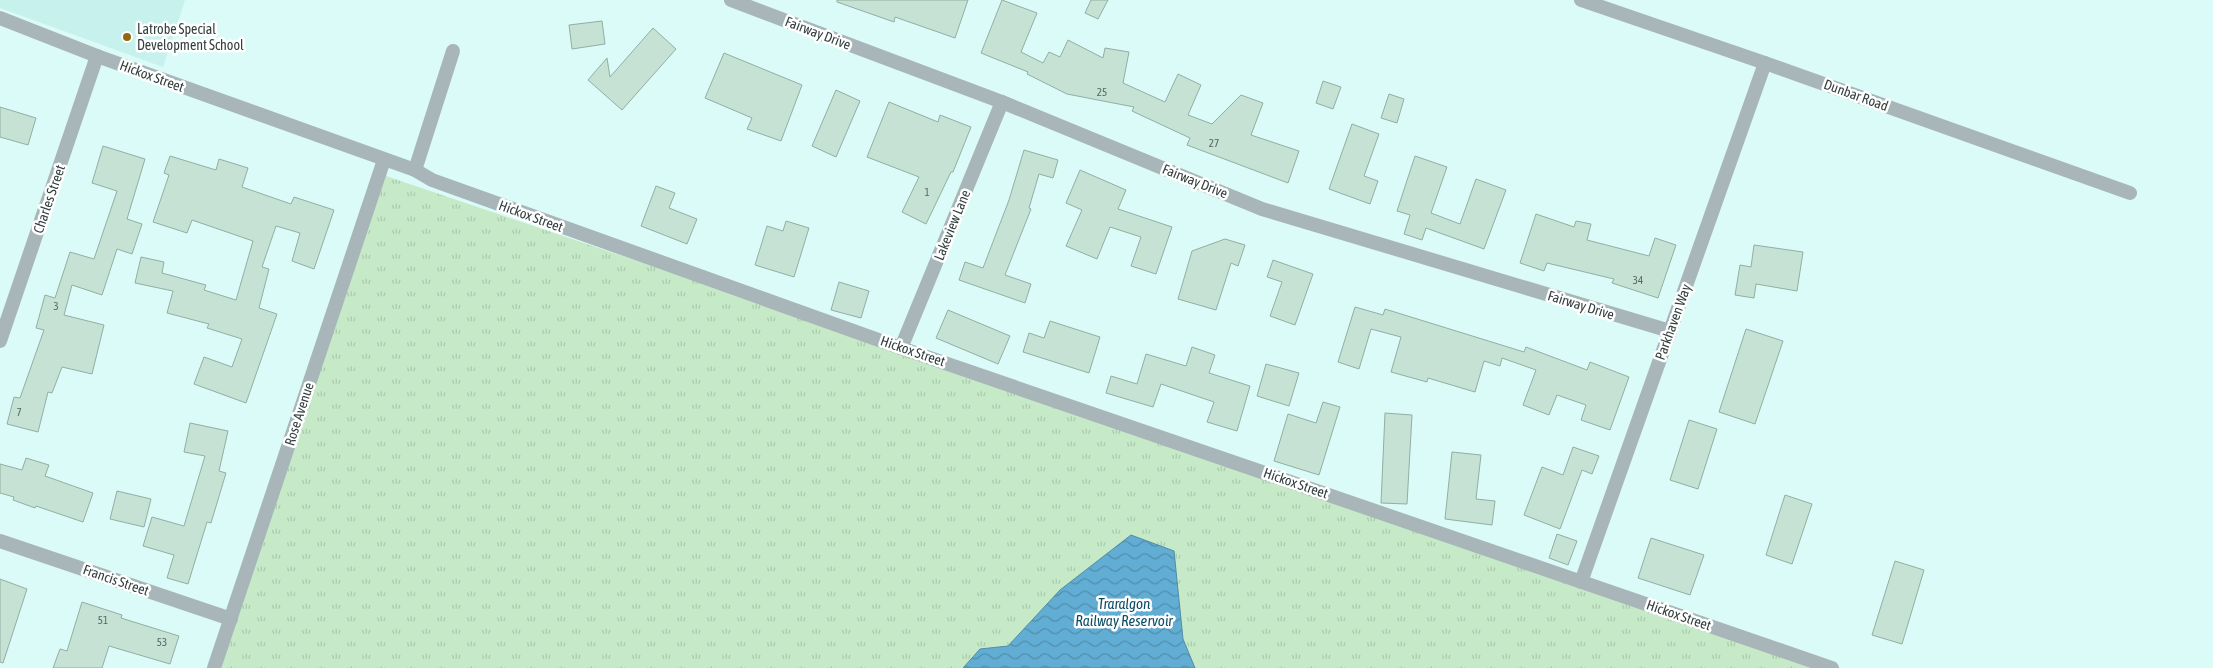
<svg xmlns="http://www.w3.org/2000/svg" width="2213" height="668" viewBox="0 0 2213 668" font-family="'Asap Condensed',sans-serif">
	<defs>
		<pattern id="park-tufts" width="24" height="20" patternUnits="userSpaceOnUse" patternTransform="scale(1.25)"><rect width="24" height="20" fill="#c6eac8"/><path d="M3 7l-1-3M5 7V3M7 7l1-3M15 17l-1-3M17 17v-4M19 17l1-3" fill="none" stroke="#abcaad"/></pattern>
		<pattern id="water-waves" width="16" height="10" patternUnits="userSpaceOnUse" patternTransform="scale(1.25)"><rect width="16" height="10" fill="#61add3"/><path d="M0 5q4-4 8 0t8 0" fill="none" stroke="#518ead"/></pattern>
	</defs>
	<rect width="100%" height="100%" fill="#dbfbf8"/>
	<path fill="#c7f1ed" d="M0,0H185L163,67L0,8Z"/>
	<path fill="url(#park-tufts)" d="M386,176L1423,527L1810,668H218Z"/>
	<path fill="url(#water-waves)" stroke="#538ca6" d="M1131,535L1174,551L1183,639L1195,668H963L980,649L1008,646L1060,590Z"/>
	<g fill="#c5e2d5" stroke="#93aea2">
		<path d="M837,0H968L955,38L895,17L894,22L837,2Z"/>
		<path d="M1002,0L1037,13L1021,52L1043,63L1049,52L1060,57L1068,40L1103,58L1105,48L1129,52L1123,83L1165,102L1178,74L1201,85L1188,115L1212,124L1241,95L1263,103L1251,135L1299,151L1288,183L1187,145L1190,138L1132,111L1134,107L1067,94L1027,74L1028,72L981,53Z"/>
		<path d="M1091,0H1108L1098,19L1085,13Z"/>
		<path d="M602,21L605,44L572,49L569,25Z"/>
		<path d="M653,28L676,49L622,110L588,80L607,58L610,77Z"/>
		<path d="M724,53L802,85L781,141L747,129L752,118L705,98Z"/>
		<path d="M1323,81L1341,87L1333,109L1316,103Z"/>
		<path d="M836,90L860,101L836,157L812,146Z"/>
		<path d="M1389,94L1404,99L1397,123L1381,118Z"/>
		<path d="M889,102L938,122L940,115L971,127L953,172H951L926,224L902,212L919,177L867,157Z"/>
		<path d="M0,107L36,118L28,145L0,137Z"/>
		<path d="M1352,124L1379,134L1364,176L1378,181L1370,204L1329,189Z"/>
		<path d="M103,146L145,159L127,219L142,224L132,254L117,249L102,295L72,285L64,315L104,325L92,374L62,367L52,393L48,392L38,432L7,424L14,397L20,398L44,330L36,328L45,295L55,298L70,252L94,259L117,191L92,183Z"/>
		<path d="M1024,150L1058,160L1053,178L1039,174L1029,208L1031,209L1005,275L1031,284L1025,303L959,280L965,262L983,268L1009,200Z"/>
		<path d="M170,156L216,170L219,159L248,168L242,187L291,204L294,197L334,210L314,269L292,261L300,233L276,226L262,267L269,269L259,308L277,314L246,403L194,384L204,357L232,367L242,339L207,328L209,324L167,313L173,291L135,283L141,257L164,262L162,273L206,285L204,290L236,300L253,241L192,220L187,233L153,222L169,175L164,173Z"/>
		<path d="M1415,156L1447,167L1431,213L1460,224L1476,179L1506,190L1484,249L1426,228L1422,240L1404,234L1410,215L1397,211Z"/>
		<path d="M1080,170L1126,190L1118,209L1172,227L1156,274L1131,266L1141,237L1110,227L1097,259L1066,246L1082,210L1066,203Z"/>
		<path d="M656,186L675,193L669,208L697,219L687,244L641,226Z"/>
		<path d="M1536,214L1574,227L1576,221L1591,224L1587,240L1649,256L1655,238L1676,245L1658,298L1612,283L1614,279L1547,263L1544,271L1520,263Z"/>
		<path d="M786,221L809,228L794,277L755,265L767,226L783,231Z"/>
		<path d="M1225,239L1245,245L1238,266L1231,263L1216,310L1178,299L1192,251Z"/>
		<path d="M1754,245L1803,252L1797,291L1756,284L1754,298L1735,295L1740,265L1751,267Z"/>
		<path d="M1273,260L1313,274L1295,325L1270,316L1282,282L1267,277Z"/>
		<path d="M839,282L869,291L861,318L831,310Z"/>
		<path d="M1355,307L1383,315L1385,309L1524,352L1526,347L1587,370L1590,362L1629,377L1610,430L1581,420L1586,405L1557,395L1549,415L1523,405L1536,370L1502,358L1500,366L1484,361L1475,392L1428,378L1427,382L1391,372L1401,337L1371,329L1359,369L1338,362Z"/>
		<path d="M948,310L1010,336L998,364L936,338Z"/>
		<path d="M1050,321L1100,337L1089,373L1023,352L1029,333L1044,338Z"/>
		<path d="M1746,329L1783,341L1755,424L1719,412Z"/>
		<path d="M1192,347L1215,355L1209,373L1250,386L1237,431L1207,422L1214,402L1161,384L1153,407L1106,393L1111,376L1137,384L1146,354L1186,366Z"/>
		<path d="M1266,364L1299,373L1289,406L1257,396Z"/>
		<path d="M1323,402L1340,407L1319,475L1274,461L1288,414L1316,423Z"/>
		<path d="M1385,413L1412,415L1407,504L1381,503Z"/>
		<path d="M1689,420L1717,429L1698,489L1670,480Z"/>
		<path d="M190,423L228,431L219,471L226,473L211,523L207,522L188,584L167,578L174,555L143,546L152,517L184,526L205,456L184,452Z"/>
		<path d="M1573,447L1599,456L1592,474L1582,470L1560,529L1524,515L1542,467L1563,475Z"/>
		<path d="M1452,452L1481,455L1476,499L1495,501L1492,525L1445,519Z"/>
		<path d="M26,458L49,465L45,476L93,493L83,522L36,506L35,508L13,500L14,497L0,493V464L22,470Z"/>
		<path d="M117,491L151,499L144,527L110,519Z"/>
		<path d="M1785,495L1812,504L1792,564L1766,555Z"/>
		<path d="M1557,534L1577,541L1568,565L1549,558Z"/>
		<path d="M1651,538L1704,555L1690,595L1638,578Z"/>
		<path d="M1895,561L1924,570L1902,644L1872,635Z"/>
		<path d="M0,579L27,589L3,663L0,662Z"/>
		<path d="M82,602L122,615L121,618L179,636L170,664L109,646L102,668H53L60,649L67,651Z"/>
	</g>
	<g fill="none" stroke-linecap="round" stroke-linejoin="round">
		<g stroke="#a9b6b9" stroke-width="14">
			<path d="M731,0L1002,102L1262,209L1670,331"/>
			<path d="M1581,0L1765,63L2130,193"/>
			<path d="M0,18L97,56L415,170L432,180L901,348L1832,668"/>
			<path d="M415,170L453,51"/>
			<path d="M0,341L97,56"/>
			<path d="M901,348L1002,102"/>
			<path d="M0,541L231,619"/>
			<path d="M1581,582L1765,63"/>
			<path d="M214,668L384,160"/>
		</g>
	</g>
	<circle fill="#906a10" stroke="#fff" stroke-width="2" cx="127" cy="37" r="5"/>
	<g text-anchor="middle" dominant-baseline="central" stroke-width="5" stroke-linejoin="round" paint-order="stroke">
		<g font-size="11" fill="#576864">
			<text x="1102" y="92">25</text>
			<text x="1214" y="143">27</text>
			<text x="927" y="192">1</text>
			<text x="1638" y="280">34</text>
			<text x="56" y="306">3</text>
			<text x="19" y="412">7</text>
			<text x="103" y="620">51</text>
			<text x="162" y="642">53</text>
		</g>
		<g font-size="14" fill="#323f3e" stroke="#fff" text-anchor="start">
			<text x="137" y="29">Latrobe Special<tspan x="137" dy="16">Development School</tspan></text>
		</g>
		<g font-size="14" fill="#323f3e" stroke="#fff">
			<text transform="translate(818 33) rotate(21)">Fairway Drive</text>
			<text transform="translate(152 76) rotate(20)">Hickox Street</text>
			<text transform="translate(1856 95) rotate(20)">Dunbar Road</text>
			<text transform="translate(1195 181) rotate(22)">Fairway Drive</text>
			<text transform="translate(49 199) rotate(-71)">Charles Street</text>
			<text transform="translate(531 216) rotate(20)">Hickox Street</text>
			<text transform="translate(952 225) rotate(-68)">Lakeview Lane</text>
			<text transform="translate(1581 305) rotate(17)">Fairway Drive</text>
			<text transform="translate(1673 322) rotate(-70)">Parkhaven Way</text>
			<text transform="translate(913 351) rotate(19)">Hickox Street</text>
			<text transform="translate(299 414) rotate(-72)">Rose Avenue</text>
			<text transform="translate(1296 483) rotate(19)">Hickox Street</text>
			<text transform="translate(116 580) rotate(19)">Francis Street</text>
			<text transform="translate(1679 615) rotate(19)">Hickox Street</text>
		</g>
		<g font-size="15" font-style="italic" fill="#0c4b66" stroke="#fff">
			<text x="1124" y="603">Traralgon<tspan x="1124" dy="17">Railway Reservoir</tspan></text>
		</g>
	</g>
</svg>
